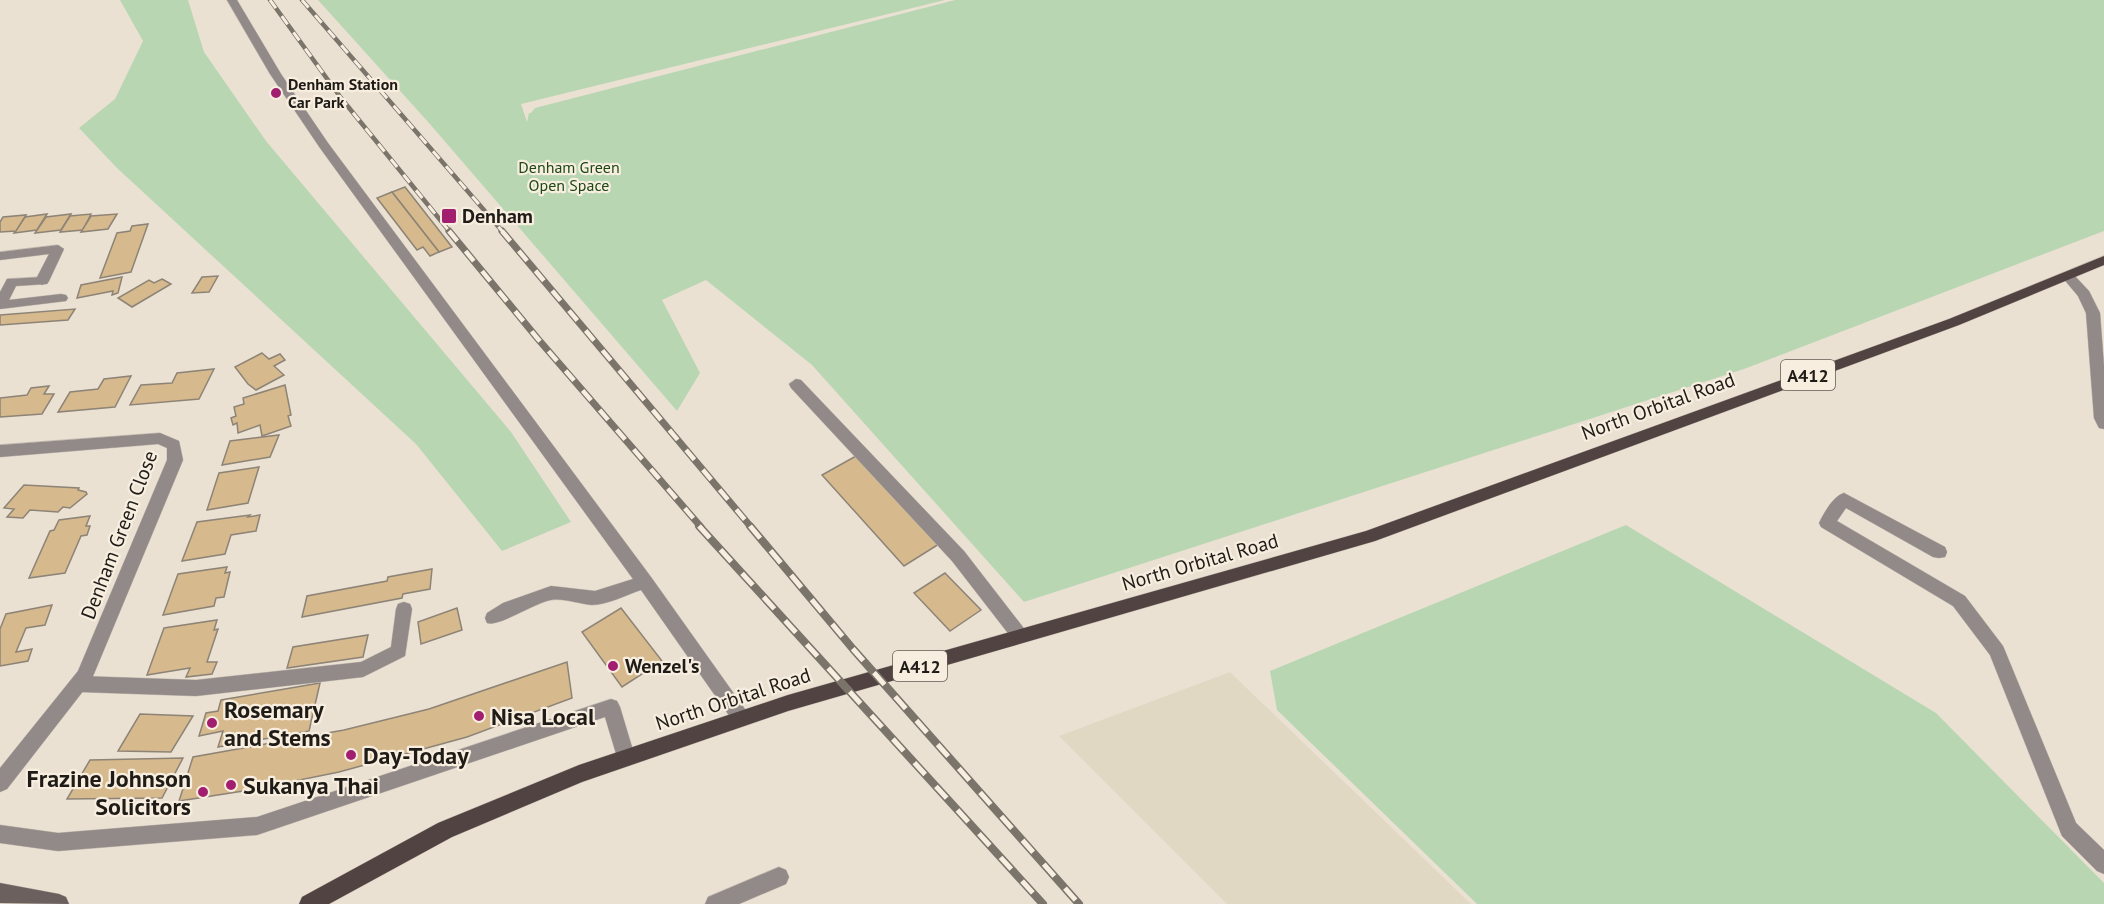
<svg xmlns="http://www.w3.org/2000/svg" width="2104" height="904" viewBox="0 0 2104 904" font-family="'PT Sans',sans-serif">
	<rect width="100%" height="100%" fill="#ebe1d3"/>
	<path fill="#e1d8c3" d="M1230,672L1471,904H1227L1059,736Z"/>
	<g fill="#b9d6b3">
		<path d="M120,0H188L204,52L266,141L511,432L571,522L502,551L416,444L117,168L79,128L115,99L143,41Z"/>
		<path d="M318,0H945L521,104L527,122L529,113H531L535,108L955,0H2104V231L1744,369L1024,602L812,365L706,280L662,300L700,373L677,411L429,123Z"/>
		<path d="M1626,525L1936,713L2104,883V904H1477L1277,710L1270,671Z"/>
	</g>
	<g fill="#d6b98c" stroke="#8d8477" stroke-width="1.5">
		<path d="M405,187L452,247L439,252L392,192Z"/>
		<path d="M392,192L439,252L430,256L423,247L417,250L377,198Z"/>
		<path d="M47,214L37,230L14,233L25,217Z"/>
		<path d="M71,214L61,230L35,233L46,217Z"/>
		<path d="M91,214L83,230L60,232L70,216Z"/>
		<path d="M117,214L108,229L81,232L91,216Z"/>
		<path d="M26,215L16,231L0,232V222L3,217Z"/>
		<path d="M148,224L131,272L100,278L117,233L130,231L132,226Z"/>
		<path d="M218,276L209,292L192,293L202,277Z"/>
		<path d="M122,277L118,293L112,295L113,291L77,298L81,285Z"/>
		<path d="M162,279L171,284L132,307L118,298L149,280L154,283Z"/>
		<path d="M75,309L68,320L0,325V315Z"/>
		<path d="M262,353L269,359L280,354L285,360L274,366L284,375L256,390L248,384L235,367Z"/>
		<path d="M214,369L199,399L130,405L141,385L172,383L177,373Z"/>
		<path d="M131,376L115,407L58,412L70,392L98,389L104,379Z"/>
		<path d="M285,385L291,415L288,416L291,426L262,436L260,425L238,433L237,423L233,425L231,418L236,416L234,407L244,404L243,398Z"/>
		<path d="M49,386L44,394H54L42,414L0,417V398L27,395L31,388Z"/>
		<path d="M279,435L270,457L222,465L230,441Z"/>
		<path d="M856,456L939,544L904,566L822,475Z"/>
		<path d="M259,467L248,503L207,510L219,473Z"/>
		<path d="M24,485L79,488L78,490L86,492L87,494L70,508L63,507L58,512L30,510L23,518L7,517L14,509L4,508Z"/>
		<path d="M250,515L248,517L260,515L256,531L231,535L225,554L182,561L197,522Z"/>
		<path d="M90,516L86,526H90L87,535L81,536L65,573L29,578L50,531L54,530L59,520Z"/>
		<path d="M227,567L225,573L230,572L224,597L216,598L214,606L163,615L178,574Z"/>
		<path d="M432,569L430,589L403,594L402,598L302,617L307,596L387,581L388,577Z"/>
		<path d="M945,573L981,610L950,631L914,593Z"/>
		<path d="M52,605L45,625L26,628L16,652L32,649L28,661L0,666V629L6,614Z"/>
		<path d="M457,608L462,630L421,644L418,622Z"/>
		<path d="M621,608L662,661L622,687L582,632Z"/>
		<path d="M217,620L214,630L218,629L207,662H217L212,674L186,677L190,668L147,675L164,628Z"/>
		<path d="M368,635L363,657L287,668L293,647Z"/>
		<path d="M567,662L572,698L467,737L339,772L250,790L179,801L193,757L344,730L429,709Z"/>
		<path d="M320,683L309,731L218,747L223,731L199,736L206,713L218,711L221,700Z"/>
		<path d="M140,714L193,716L171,752L118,751Z"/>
		<path d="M183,758L162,798L67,799L90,760Z"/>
	</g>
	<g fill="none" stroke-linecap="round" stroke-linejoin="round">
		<defs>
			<g id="lane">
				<path d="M227,0H237L281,74L328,143L651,577L747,712L750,718L747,724L741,726L735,724L641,590C626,595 607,605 592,605C579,604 564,598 551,600C534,603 499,627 487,623L485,618L487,613L503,603L551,586L595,591L633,579L320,148L270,74Z"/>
				<path d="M42,277L49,281L47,284L16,286L9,300L61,294L66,295L68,298L66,301L0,309V292L7,279Z"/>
				<path d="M796,379L801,380L964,551L1026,631L1029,636L1026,641L1020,643L1014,641L952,561L791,388L789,384Z"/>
				<path d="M1844,493L1945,547L1947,552L1945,557L1939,558L1933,557L1846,508L1837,521L1965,596L2003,646L2076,823L2104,850V874L2097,871L2062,836L1990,655L1953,606L1821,527L1819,523C1824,513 1833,496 1844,493Z"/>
				<path d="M404,602L410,604L412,609L405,656L363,677L196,696L80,692L74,689L71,684L74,679L80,676L196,680L361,662L391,647L396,609L398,604Z"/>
			</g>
			<g id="street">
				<path d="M58,245L64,249L49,281L42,285L35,281L49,254L0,260V252Z"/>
				<path d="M2068,273L2073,274L2089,291L2100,313L2104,366V429L2099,428L2094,418L2086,313L2078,296L2062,277Z"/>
				<path d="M160,433L179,441L183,460L91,681L7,789L0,792V768L78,671L167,460V448L158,444L0,457V445Z"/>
				<path d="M611,699L617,701L620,707L635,757L633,763L626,766L619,763L617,757L605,717L257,835L58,851L0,843V825L58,833L257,817Z"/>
				<path d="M779,867L786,870L789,877L786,884L739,904H705L708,897Z"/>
			</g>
			<path id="secondary" d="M0,883L59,894L66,897L69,904L0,903Z"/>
			<path id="primary" d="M2104,256V265L1959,325L1375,541L788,711L582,782L452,837L329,904H299L302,897L438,823L579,765L788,695L1366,531L1949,319Z"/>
		</defs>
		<use href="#lane" stroke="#c6beb1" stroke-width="1"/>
		<use href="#street" stroke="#c6beb1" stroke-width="1"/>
		<use href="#secondary" stroke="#c6beb1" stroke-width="1"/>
		<use href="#primary" stroke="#c6beb1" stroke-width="1"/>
		<use href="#lane" fill="#928a89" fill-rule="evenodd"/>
		<use href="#street" fill="#928a89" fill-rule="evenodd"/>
		<use href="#secondary" fill="#6c605f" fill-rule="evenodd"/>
		<use href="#primary" fill="#504342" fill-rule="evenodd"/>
		<defs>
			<g id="rail-far2">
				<path d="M270,0L341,98L450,232"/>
				<path d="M302,0L503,232"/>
			</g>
			<g id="rail-far1">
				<path d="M449,231L538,339L701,527"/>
				<path d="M502,231L751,527"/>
			</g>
			<g id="rail">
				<path d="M699,526L1043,904"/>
				<path d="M750,526L853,649L1079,904"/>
			</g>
		</defs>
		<use href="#rail-far2" stroke="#7a746b" stroke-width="4.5"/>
		<use href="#rail-far1" stroke="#7a746b" stroke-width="7"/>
		<use href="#rail" stroke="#7a746b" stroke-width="8"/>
		<use href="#rail-far2" stroke="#f8eee0" stroke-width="3" stroke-dasharray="10" stroke-linecap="butt"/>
		<use href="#rail-far1" stroke="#f8eee0" stroke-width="4.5" stroke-dasharray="13" stroke-linecap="butt"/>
		<use href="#rail" stroke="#f8eee0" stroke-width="5" stroke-dasharray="16" stroke-linecap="butt"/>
	</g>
	<g fill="#a21f6f" stroke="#f8eee0" stroke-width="2">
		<circle cx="276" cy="93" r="6"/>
		<rect x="441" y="208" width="16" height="16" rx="3"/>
		<circle cx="613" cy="666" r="6"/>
		<circle cx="479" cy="716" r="6"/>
		<circle cx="212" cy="723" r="6"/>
		<circle cx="351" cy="755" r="6"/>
		<circle cx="231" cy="785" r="6"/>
		<circle cx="203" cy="792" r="6"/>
	</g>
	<g text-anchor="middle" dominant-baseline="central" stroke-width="4.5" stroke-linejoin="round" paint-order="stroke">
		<g font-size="16" font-weight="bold" fill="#1f1c17" stroke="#f8eee0" text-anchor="start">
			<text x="288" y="84">Denham Station<tspan x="288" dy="18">Car Park</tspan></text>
		</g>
		<g font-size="16" fill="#1a4912" stroke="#f8eee0">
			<text x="569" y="167">Denham Green<tspan x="569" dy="18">Open Space</tspan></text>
		</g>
		<g fill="#f8eee0" stroke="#605b53" stroke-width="1.5">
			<rect x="1781" y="360" width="54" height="30" rx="4.5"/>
			<rect x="893" y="651" width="54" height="30" rx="4.5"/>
		</g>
		<g font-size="18" font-weight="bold" fill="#1f1c17">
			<text x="1808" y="375">A412</text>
			<text x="920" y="666">A412</text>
		</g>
		<g font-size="20" font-weight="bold" fill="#1f1c17" stroke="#f8eee0" text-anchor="start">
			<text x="462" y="216">Denham</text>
			<text x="625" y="666">Wenzel's</text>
		</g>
		<g font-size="20" fill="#1f1c17" stroke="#f8eee0">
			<text transform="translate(1658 406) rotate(-20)">North Orbital Road</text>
			<text transform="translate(119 535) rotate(-69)">Denham Green Close</text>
			<text transform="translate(1200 562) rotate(-16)">North Orbital Road</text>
			<text transform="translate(733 699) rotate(-18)">North Orbital Road</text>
		</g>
		<g font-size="24" font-weight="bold" fill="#1f1c17" stroke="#f8eee0" text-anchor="start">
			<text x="224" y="709">Rosemary<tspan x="224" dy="28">and Stems</tspan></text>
			<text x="491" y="716">Nisa Local</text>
			<text x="363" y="755">Day-Today</text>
			<text x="191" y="778" text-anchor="end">Frazine Johnson<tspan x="191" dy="28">Solicitors</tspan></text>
			<text x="243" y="785">Sukanya Thai</text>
		</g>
	</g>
</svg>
